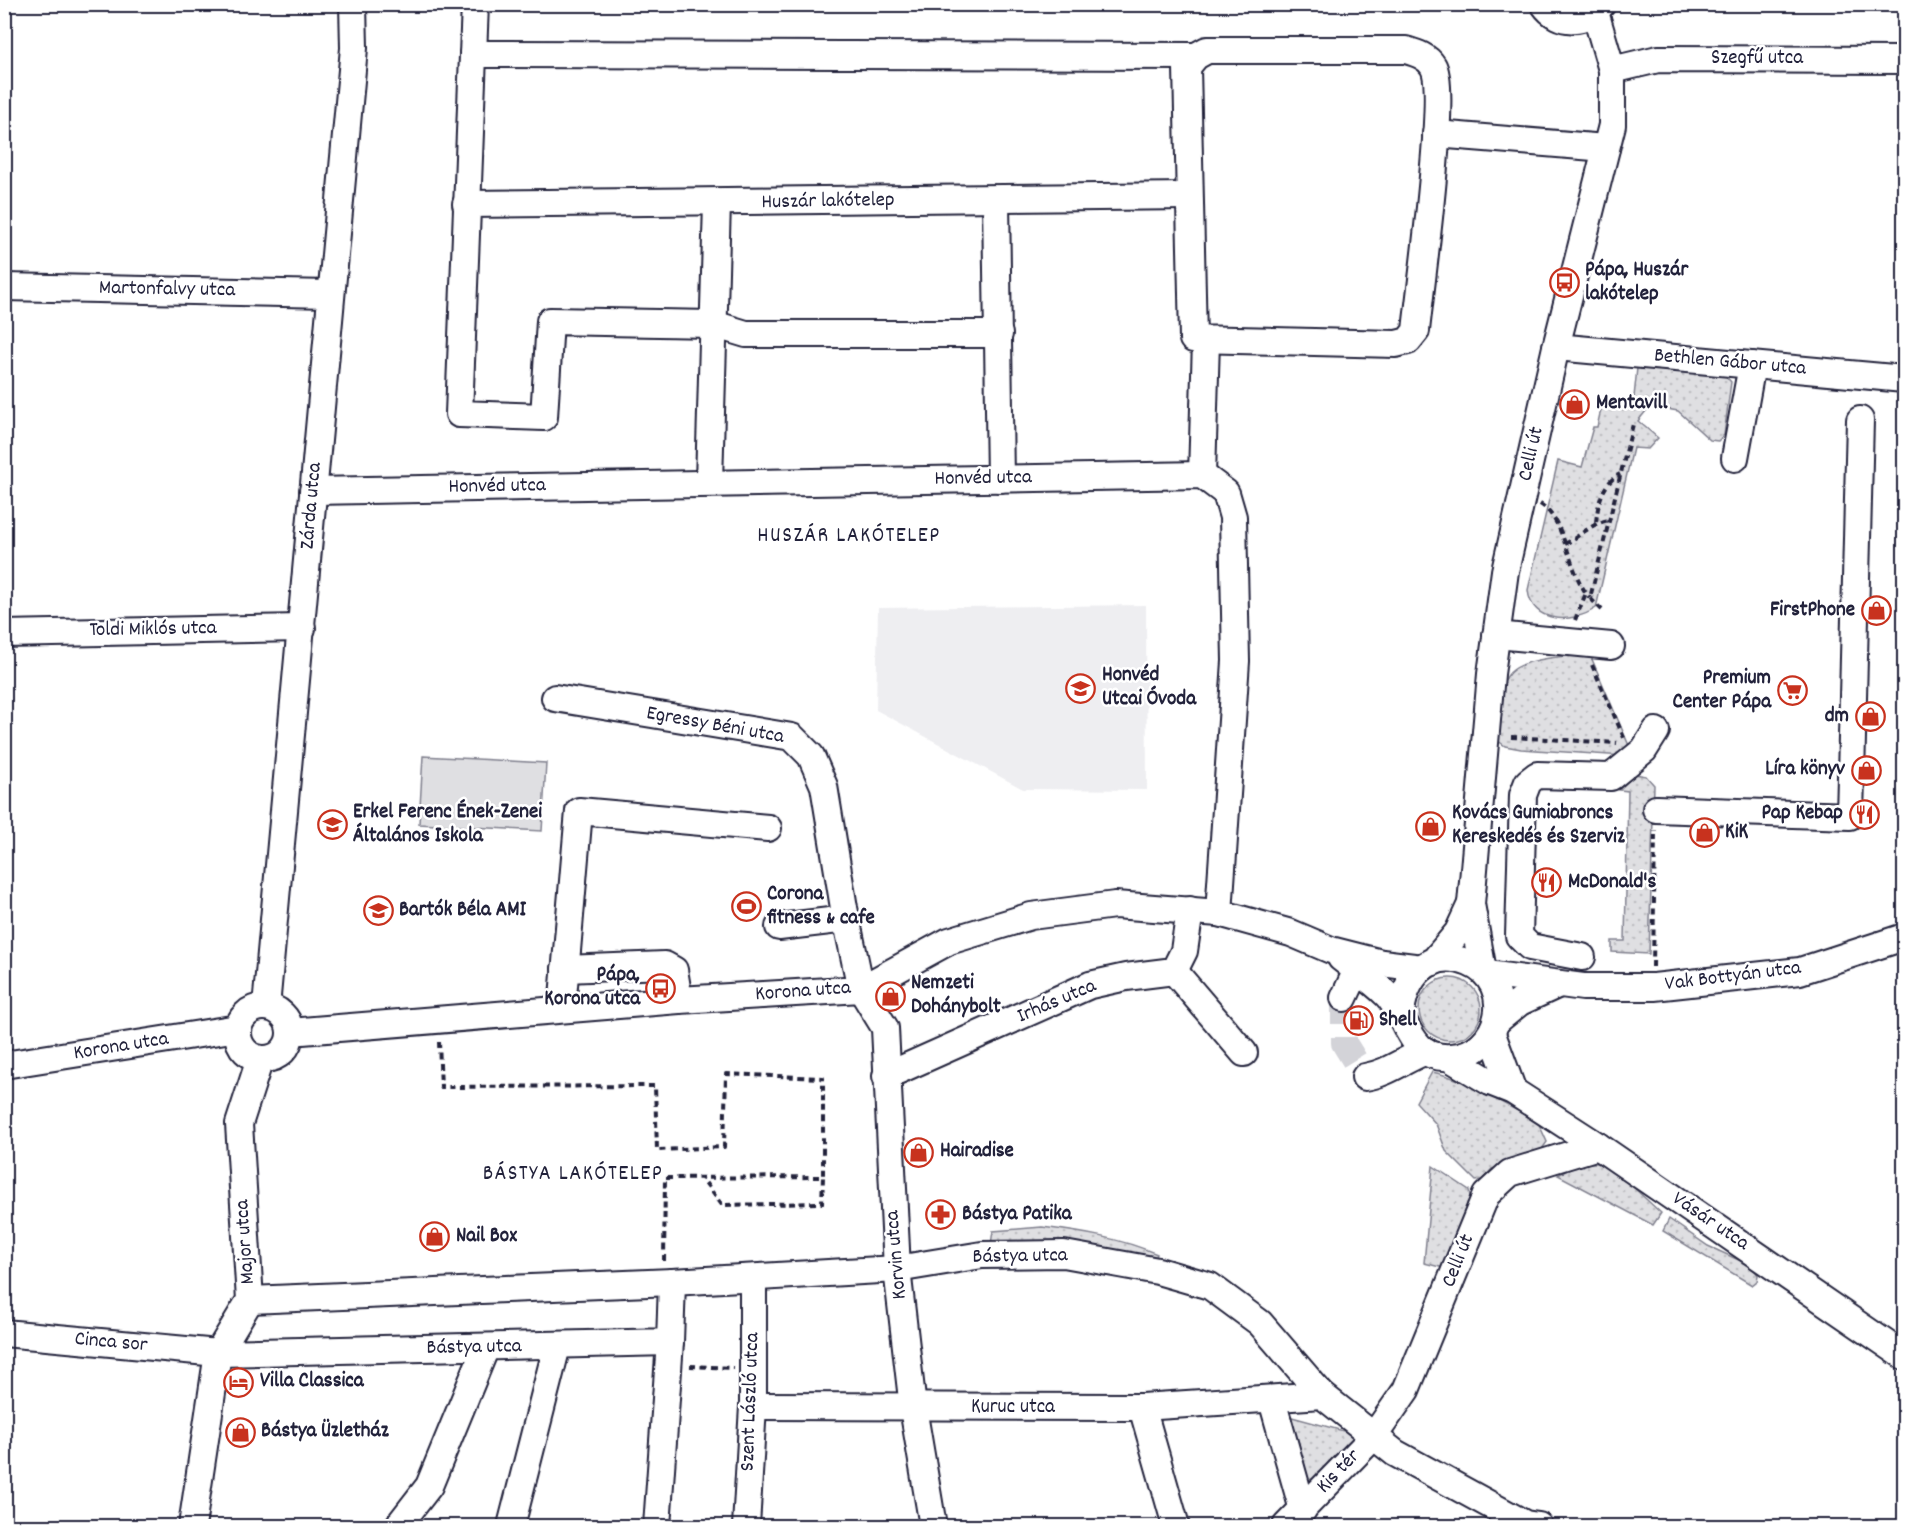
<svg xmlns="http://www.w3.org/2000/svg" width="1909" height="1531" viewBox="0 0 1909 1531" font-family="Dekko,sans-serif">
	<defs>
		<pattern id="grass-dots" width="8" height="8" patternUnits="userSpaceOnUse" patternTransform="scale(1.5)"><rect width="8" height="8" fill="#dfdfe2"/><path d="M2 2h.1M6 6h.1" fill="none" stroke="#bfbfc3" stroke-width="1.8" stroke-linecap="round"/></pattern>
	</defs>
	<rect width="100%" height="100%" fill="#fff"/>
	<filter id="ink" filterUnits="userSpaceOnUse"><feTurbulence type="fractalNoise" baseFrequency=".0167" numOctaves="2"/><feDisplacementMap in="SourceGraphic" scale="12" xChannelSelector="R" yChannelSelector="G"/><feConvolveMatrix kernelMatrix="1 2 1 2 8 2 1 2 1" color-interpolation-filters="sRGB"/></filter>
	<g filter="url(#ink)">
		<path fill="#eeeef1" d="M1146,605L1147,790L1023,789L876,710L878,608Z"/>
		<g fill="url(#grass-dots)" stroke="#80808e" stroke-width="1.5">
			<path d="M1637,368L1724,374L1731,382L1724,435L1718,441L1710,440L1678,411L1650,406L1638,421L1658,438L1648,449L1633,448L1596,608C1573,624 1531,624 1528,590L1558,461L1582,467L1593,427H1597L1602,405L1633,407Z"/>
			<path d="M1585,654L1591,657L1630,748L1624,756L1521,749L1505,746L1497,740C1500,721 1500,699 1505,681C1512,657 1564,657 1585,654Z"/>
			<path d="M1635,774L1646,776L1654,785L1649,954L1612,952V941H1625L1628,791L1619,790Z"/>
			<circle cx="1450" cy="1009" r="31"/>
			<path d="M1432,1072C1469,1079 1497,1103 1531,1117L1538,1122L1547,1142L1537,1156L1492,1169L1482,1180L1476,1181L1446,1151L1436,1124L1416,1102Z"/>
			<path d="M1581,1163H1600L1617,1172L1661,1213L1653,1225L1558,1175Z"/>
			<path d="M1433,1166L1469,1190L1471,1204L1448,1269L1424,1263Z"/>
			<path d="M1669,1219L1708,1246L1752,1266L1758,1275L1757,1281L1752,1285L1663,1231Z"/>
			<path d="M1042,1227C1081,1232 1120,1238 1157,1254L1155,1261L991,1244L993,1231Z"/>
			<path d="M1292,1417L1351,1433L1355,1444L1306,1489L1288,1426Z"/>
		</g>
		<path fill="#dfdfe2" stroke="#80808e" stroke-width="1.5" d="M423,756L546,763L542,831L419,824Z"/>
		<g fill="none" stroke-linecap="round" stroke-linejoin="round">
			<path stroke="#d3d3d8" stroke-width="26" stroke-dasharray="26 13" stroke-linecap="butt" d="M1344,998V1043L1365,1077"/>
			<defs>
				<g id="minor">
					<path d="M475,4L459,414L544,417L550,321L713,324L746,334H999"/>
					<path d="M1544,4C1559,26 1586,23 1602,4"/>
					<path d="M1207,50H1406C1416,53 1427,56 1433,66C1448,91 1420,290 1416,331L1408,341L1396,344L1193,339L1187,67L1196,56Z"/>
					<path d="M473,54L1196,56"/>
					<path d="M1612,70L1658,59L1904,60"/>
					<path d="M1436,134L1606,148"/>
					<path d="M996,200L1000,479"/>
					<path d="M466,204L1189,196"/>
					<path d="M4,287L330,294"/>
					<path d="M1556,347L1904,379"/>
					<path d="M1735,458L1752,365"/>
					<path d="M1202,475L1206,341"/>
					<path d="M709,482L717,203"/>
					<path d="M313,491L1202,475L1226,493L1233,517L1236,661L1219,913"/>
					<path d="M4,634L302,628"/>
					<path d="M1496,635L1611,646"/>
					<path d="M555,698L792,737L811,756L824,786L844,908L861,989L885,1028L897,1269L913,1408L933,1526"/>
					<path d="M1656,809L1850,816L1860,420"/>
					<path d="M779,927L847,919"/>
					<path d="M1582,957L1530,947L1519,936L1523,795L1528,782L1537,775L1611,777L1644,750L1656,731"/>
					<path d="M1341,958C1356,970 1373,981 1387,995C1409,1018 1408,1060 1451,1057C1502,1054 1517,983 1469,963C1429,946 1402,979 1401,1017"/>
					<path d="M1433,962L1458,932L1471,904"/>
					<path d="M565,969L665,965L674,970L679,1000"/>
					<path d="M1174,971L1244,1053"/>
					<path d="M1483,971L1471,904L1491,674L1505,571L1556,347L1612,125V70L1595,12"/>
					<path d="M1487,974L1583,987H1654L1800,971L1904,937"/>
					<path d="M1344,998L1357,970"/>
					<circle cx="264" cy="1033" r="26"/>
					<path d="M266,1007L354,48L353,4"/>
					<path d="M562,1009L579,811L768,828"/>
					<path d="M1498,1020L1520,1002L1557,985"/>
					<path d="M290,1032L679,1000L861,989L949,941L1031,916L1115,905L1219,913L1291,933L1331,950L1382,963L1422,968"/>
					<path d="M1492,1034L1513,1091"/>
					<path d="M1450,1058L1490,1082L1513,1091L1598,1146L1904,1356"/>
					<path d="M4,1065L238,1028"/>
					<path d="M886,1076L1090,985L1126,977L1174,971L1184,951L1190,910"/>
					<path d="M1365,1077C1387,1074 1405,1059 1426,1051"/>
					<path d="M250,1300L672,1282L897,1269L982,1255L1064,1254L1158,1271L1210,1286L1260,1323L1322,1395L1395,1453L1525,1524L1539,1526"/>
					<path d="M4,1333L218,1353L670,1342L672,1282"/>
					<path d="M1272,1400L1303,1510"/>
					<path d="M753,1406L1142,1407L1322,1395"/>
					<path d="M1142,1407L1176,1526"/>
					<path d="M192,1526L218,1353L250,1300L239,1124L260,1059"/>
					<path d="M398,1526L429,1486L486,1347"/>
					<path d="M511,1526L557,1346"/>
					<path d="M657,1526L670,1342"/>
					<path d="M746,1526L753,1406V1278"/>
					<path d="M1286,1526L1374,1436L1406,1390L1486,1195L1510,1173L1598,1146"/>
				</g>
			</defs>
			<use href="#minor" stroke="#22223b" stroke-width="30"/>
			<g stroke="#22223b" stroke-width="4" stroke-dasharray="6 4.5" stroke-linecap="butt">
				<path d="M1540,504C1567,521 1568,574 1590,598"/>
				<path d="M1596,522C1598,504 1602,483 1620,474"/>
				<path d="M1565,544C1580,536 1592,523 1609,520"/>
				<path d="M1602,610L1590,598L1633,424"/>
				<path d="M1575,620L1586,593"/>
				<path d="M1592,665L1625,740"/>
				<path d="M1511,737L1617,743"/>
				<path d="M1653,967L1655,830"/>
				<path d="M439,1042L441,1087L655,1086L657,1150L724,1147L726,1074L823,1078V1177"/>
				<path d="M664,1261L665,1178L823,1177L822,1203L722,1205L701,1177"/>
				<path d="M690,1366L734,1368"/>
			</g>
			<use href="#minor" stroke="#fff" stroke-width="26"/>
		</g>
	</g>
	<defs>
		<symbol id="bus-ring" viewBox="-11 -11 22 22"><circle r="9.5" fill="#fff" stroke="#c8321e" stroke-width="1.5"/><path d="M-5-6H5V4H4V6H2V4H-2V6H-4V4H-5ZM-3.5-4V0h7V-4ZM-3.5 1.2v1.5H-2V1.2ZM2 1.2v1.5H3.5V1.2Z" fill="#c8321e"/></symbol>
		<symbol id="shop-ring" viewBox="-11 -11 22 22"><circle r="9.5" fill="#fff" stroke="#c8321e" stroke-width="1.5"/><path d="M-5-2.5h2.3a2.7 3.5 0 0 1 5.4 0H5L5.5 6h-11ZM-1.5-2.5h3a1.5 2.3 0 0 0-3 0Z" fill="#c8321e"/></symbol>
		<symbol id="school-ring" viewBox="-11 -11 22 22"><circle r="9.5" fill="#fff" stroke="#c8321e" stroke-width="1.5"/><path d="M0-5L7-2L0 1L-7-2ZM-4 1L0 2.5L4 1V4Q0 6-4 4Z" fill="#c8321e"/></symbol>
		<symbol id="supermarket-ring" viewBox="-11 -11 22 22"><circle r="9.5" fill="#fff" stroke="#c8321e" stroke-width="1.5"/><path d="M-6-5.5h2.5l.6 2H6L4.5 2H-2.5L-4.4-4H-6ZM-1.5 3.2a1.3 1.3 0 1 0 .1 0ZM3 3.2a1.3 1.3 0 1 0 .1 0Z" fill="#c8321e"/></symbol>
		<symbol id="restaurant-ring" viewBox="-11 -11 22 22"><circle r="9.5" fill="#fff" stroke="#c8321e" stroke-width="1.5"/><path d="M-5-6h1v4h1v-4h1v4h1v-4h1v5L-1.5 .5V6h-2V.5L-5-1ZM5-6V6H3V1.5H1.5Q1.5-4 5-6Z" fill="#c8321e"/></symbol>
		<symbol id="stadium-ring" viewBox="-11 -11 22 22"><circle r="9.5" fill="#fff" stroke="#c8321e" stroke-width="1.5"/><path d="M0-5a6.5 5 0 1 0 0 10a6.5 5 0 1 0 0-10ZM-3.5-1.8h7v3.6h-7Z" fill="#c8321e"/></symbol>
		<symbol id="fuel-ring" viewBox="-11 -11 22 22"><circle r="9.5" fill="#fff" stroke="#c8321e" stroke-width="1.5"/><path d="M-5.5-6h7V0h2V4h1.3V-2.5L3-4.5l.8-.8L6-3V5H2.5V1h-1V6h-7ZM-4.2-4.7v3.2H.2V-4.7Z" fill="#c8321e"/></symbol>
		<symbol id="pharmacy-ring" viewBox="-11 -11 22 22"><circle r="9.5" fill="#fff" stroke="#c8321e" stroke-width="1.5"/><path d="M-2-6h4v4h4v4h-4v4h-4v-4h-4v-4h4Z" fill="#c8321e"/></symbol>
		<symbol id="hotel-ring" viewBox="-11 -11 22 22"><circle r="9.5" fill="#fff" stroke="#c8321e" stroke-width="1.5"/><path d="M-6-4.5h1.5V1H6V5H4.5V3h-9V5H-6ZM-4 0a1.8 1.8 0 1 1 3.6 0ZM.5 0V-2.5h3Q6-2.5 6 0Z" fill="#c8321e"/></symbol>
	</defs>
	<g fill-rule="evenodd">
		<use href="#bus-ring" x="1548" y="266" width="33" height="33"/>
		<use href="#shop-ring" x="1558" y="388" width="33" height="33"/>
		<use href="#shop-ring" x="1860" y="594" width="33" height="33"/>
		<use href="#school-ring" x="1064" y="672" width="33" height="33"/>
		<use href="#supermarket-ring" x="1776" y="674" width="33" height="33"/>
		<use href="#shop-ring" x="1854" y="700" width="33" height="33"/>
		<use href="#shop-ring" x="1850" y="754" width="33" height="33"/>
		<use href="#restaurant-ring" x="1848" y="798" width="33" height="33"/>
		<use href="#school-ring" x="316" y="808" width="33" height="33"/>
		<use href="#shop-ring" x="1414" y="810" width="33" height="33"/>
		<use href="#shop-ring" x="1688" y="816" width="33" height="33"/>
		<use href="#restaurant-ring" x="1530" y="866" width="33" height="33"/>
		<use href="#stadium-ring" x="730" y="890" width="33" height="33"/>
		<use href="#school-ring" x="362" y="894" width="33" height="33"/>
		<use href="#bus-ring" x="644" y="972" width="33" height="33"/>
		<use href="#shop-ring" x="874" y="980" width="33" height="33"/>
		<use href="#fuel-ring" x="1342" y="1004" width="33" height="33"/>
		<use href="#shop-ring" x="902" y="1136" width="33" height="33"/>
		<use href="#pharmacy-ring" x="924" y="1198" width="33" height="33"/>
		<use href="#shop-ring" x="418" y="1220" width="33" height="33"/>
		<use href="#hotel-ring" x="222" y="1366" width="33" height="33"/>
		<use href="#shop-ring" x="224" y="1416" width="33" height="33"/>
	</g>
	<g text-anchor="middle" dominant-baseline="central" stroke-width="5" stroke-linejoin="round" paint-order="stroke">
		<g font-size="21" fill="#22223b" stroke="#fff">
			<text x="1757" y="59">Szegfű utca</text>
			<text transform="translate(828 202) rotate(-1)">Huszár lakótelep</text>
			<text transform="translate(167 290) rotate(1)">Martonfalvy utca</text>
			<text transform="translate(1730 363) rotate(5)">Bethlen Gábor utca</text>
			<text transform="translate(1532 454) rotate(-77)">Celli út</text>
			<text transform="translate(983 479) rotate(-1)">Honvéd utca</text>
			<text transform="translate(497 487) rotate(-1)">Honvéd utca</text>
			<text transform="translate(312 506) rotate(-85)">Zárda utca</text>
			<text transform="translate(153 630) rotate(-1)">Toldi Miklós utca</text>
			<text transform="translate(715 726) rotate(10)">Egressy Béni utca</text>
			<text transform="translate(1733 977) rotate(-7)">Vak Bottyán utca</text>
			<text transform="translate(803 992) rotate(-4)">Korona utca</text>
			<text transform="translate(1057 1002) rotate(-23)">Irhás utca</text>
			<text transform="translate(121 1047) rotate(-9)">Korona utca</text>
			<text transform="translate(1710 1222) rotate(34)">Vásár utca</text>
			<text transform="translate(246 1242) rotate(-94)">Major utca</text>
			<text transform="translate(897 1255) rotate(-95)">Korvin utca</text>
			<text transform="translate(1020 1257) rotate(-1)">Bástya utca</text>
			<text transform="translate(1459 1261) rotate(-68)">Celli út</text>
			<text transform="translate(111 1343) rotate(5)">Cinca sor</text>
			<text transform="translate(474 1348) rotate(-1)">Bástya utca</text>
			<text transform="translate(751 1402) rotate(-88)">Szent László utca</text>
			<text x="1013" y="1408">Kuruc utca</text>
			<text transform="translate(1339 1472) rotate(-46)">Kis tér</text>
		</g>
		<g font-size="21" font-weight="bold" fill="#22223b" stroke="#fff" text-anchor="start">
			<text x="1585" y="271">Pápa, Huszár<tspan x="1585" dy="24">lakótelep</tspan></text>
			<text x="1596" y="404">Mentavill</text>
			<text x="1855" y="611" text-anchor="end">FirstPhone</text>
			<text x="1102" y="676">Honvéd<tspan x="1102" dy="24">Utcai Óvoda</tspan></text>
			<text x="1771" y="679" text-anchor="end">Premium<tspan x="1771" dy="24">Center Pápa</tspan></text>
			<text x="1849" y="717" text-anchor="end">dm</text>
			<text x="1845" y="770" text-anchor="end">Líra könyv</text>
			<text x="353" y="813">Erkel Ferenc Ének-Zenei<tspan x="353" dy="24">Általános Iskola</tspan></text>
			<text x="1452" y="814">Kovács Gumiabroncs<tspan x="1452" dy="24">Kereskedés és Szerviz</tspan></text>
			<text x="1843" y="814" text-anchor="end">Pap Kebap</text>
			<text x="1725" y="833">KiK</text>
			<text x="1568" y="883">McDonald's</text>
			<text x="767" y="895">Corona<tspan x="767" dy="24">fitness &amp; cafe</tspan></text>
			<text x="399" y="911">Bartók Béla AMI</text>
			<text x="640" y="976" text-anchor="end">Pápa,<tspan x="640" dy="24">Korona utca</tspan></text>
			<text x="911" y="984">Nemzeti<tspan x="911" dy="24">Dohánybolt</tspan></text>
			<text x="1379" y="1021">Shell</text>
			<text x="940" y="1152">Hairadise</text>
			<text x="962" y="1215">Bástya Patika</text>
			<text x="456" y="1237">Nail Box</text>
			<text x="260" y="1382">Villa Classica</text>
			<text x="261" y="1432">Bástya Üzletház</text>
		</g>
		<g font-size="22" letter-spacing="1.5" fill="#22223b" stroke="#fff">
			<text x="849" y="536">HUSZÁR LAKÓTELEP</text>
			<text x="573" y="1174">BÁSTYA LAKÓTELEP</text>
		</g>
	</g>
	<rect width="1909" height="1531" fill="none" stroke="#fff" stroke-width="24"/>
	<rect x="12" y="12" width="1885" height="1507" fill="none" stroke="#22223b" stroke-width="2" filter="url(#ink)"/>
</svg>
